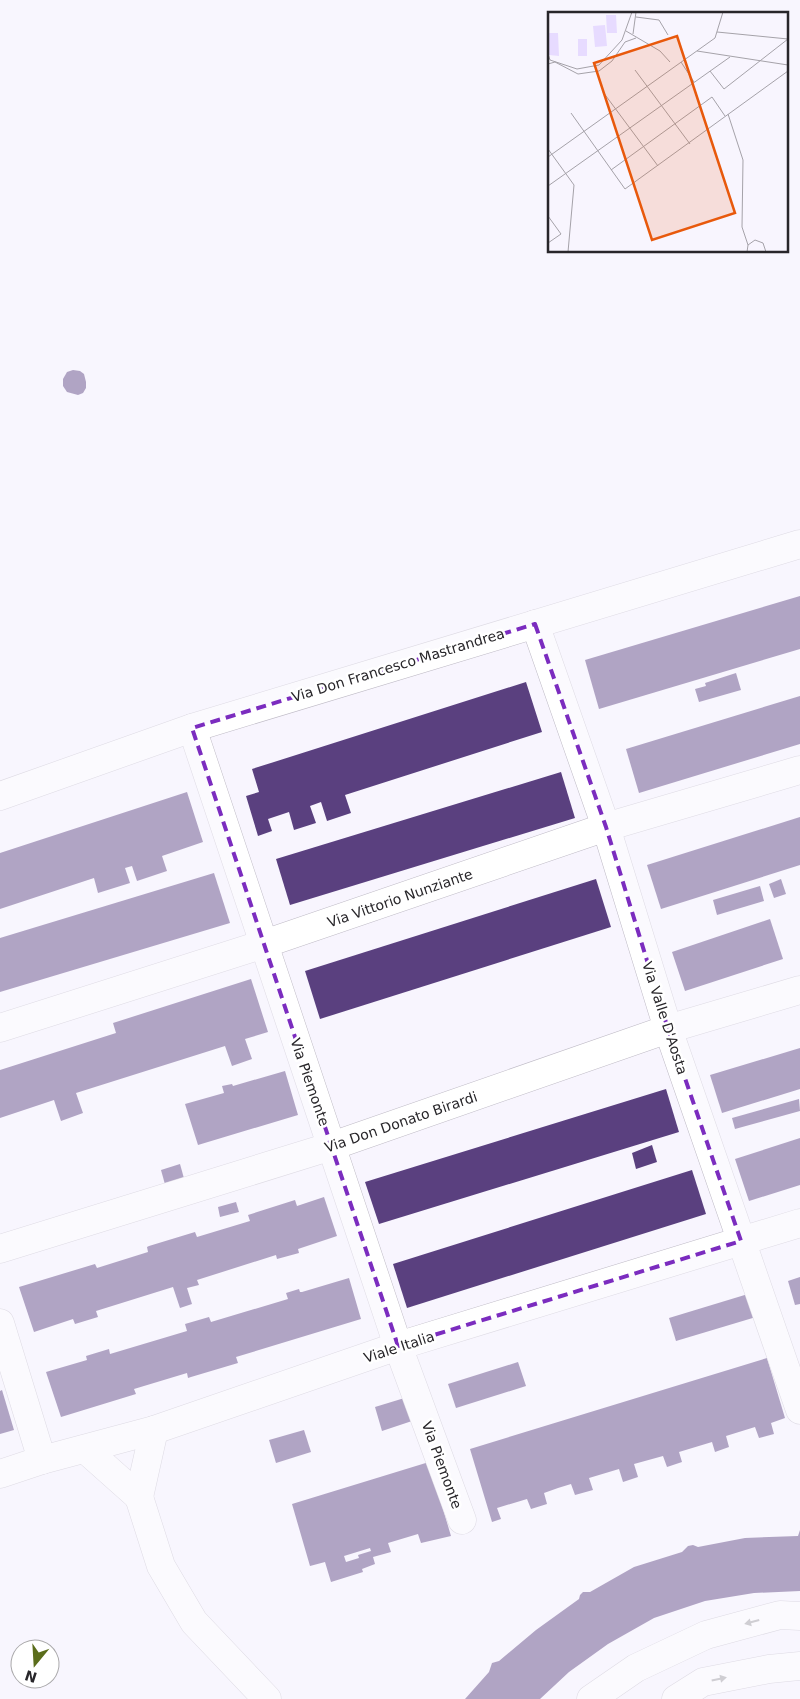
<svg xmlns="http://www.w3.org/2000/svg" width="800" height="1699" viewBox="0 0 800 1699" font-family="'DejaVu Sans',sans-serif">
	<rect width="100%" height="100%" fill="#f8f5fe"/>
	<g fill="#5a407f" fill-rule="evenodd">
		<path d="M73,370L80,371L84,374L86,382V388L83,393L78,395L67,392L63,386V379L67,372Z"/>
		<path d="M800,596V649L599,709L585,660Z"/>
		<path d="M736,673L741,690L699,702L695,689L706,686L705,683Z"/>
		<path d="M526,682L542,732L345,795L351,813L327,821L321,802L310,806L316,823L294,830L289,812L268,819L272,831L258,836L246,796L259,792L252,769Z"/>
		<path d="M800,696V744L639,793L626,749Z"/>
		<path d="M561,772L575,818L290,905L276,859Z"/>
		<path d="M187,792L203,842L162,856L167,871L137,881L132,866L125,868L130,883L98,893L94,878L0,909V853Z"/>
		<path d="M800,817V865L661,909L647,865Z"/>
		<path d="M214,873L230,923L0,992V938Z"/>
		<path d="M596,879L611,927L320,1019L305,971Z"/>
		<path d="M781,879L786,894L774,898L769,884Z"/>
		<path d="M760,886L764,901L717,915L713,900Z"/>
		<path d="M770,919L783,959L685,991L672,952Z"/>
		<path d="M251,979L268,1032L245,1039L252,1059L232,1066L225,1046L76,1093L83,1113L61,1121L54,1100L0,1118V1070L116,1033L113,1023Z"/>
		<path d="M800,1048V1089L722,1113L710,1075Z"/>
		<path d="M285,1071L298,1115L198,1145L185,1104L224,1093L222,1086L232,1084L233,1086Z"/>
		<path d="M666,1089L679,1132L379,1224L365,1182Z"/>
		<path d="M799,1099L800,1111L735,1129L732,1118Z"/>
		<path d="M800,1138V1185L749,1201L735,1159Z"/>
		<path d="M652,1145L657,1162L636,1169L632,1153Z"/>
		<path d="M180,1164L185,1182L166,1188L161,1170Z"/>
		<path d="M692,1170L706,1214L407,1308L393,1264Z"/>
		<path d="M324,1197L337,1236L298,1249L299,1253L277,1259L276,1255L197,1280L199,1285L187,1288L192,1304L180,1308L173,1287L96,1311L98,1317L75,1324L73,1319L34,1332L19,1287L95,1264L97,1268L148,1252L147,1247L149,1246L195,1232L197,1237L250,1221L248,1215L295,1200L297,1206Z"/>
		<path d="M236,1202L239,1212L220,1217L218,1207Z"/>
		<path d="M800,1277V1304L795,1305L788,1281Z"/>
		<path d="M349,1278L361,1319L236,1357L238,1363L191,1377L188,1378L187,1373L134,1389L136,1394L61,1417L46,1372L87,1360L86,1356L109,1349L110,1354L187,1331L185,1324L209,1317L211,1322L288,1299L286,1293L299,1289L300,1292H302Z"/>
		<path d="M748,1294L756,1317L676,1341L669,1318Z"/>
		<path d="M767,1358L785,1418L771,1423L774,1434L759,1438L755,1427L726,1436L729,1447L715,1452L712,1442L679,1452L682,1462L667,1467L663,1456L634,1464L638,1477L623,1482L619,1469L589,1478L593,1490L575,1495L571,1484L558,1488L544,1493L547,1504L531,1509L527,1499L497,1508L501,1519L492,1522L470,1449Z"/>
		<path d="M518,1362L526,1386L456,1408L448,1384Z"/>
		<path d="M2,1390L14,1430L0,1434V1391Z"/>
		<path d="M411,1396L418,1419L382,1431L375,1407Z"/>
		<path d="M304,1430L311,1452L276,1463L269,1440Z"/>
		<path d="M429,1462L451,1536L421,1543L418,1534L388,1543L391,1552L373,1557L375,1564L362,1569L363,1572L331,1582L325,1562L310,1566L292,1504ZM370,1548L371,1551L358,1555L359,1558L346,1562L344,1556Z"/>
		<path d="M800,1530V1591L754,1593L705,1601L654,1618L608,1644L569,1672L540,1699H465L489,1672L492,1663L499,1661L536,1630L579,1599L580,1595L583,1592H590L634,1567L682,1552L688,1546L693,1545L698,1547L745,1538L798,1536Z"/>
	</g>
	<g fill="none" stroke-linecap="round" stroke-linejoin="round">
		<defs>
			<g id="minor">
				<path d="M535,624L606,827L668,1029L800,1410"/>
				<path d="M192,728L398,1346L462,1520"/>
				<path d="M0,796L192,728L800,544"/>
				<path d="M0,1028L264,944L606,827L800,770"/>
				<path d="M0,1249L332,1146L668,1029L800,990"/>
				<path d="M0,1323L42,1460"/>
				<path d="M85,1449L139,1497"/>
				<path d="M0,1474L42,1460L154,1430L398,1346L800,1223"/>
				<path d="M139,1497L161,1566L194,1622L267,1699"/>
				<path d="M139,1497L154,1430"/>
				<path d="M591,1699L636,1668L706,1635L780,1615L800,1616"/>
				<path d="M676,1699L703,1682L769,1669L800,1666"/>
			</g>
		</defs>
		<use href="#minor" stroke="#bfbbc6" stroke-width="29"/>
		<use href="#minor" stroke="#fff" stroke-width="28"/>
	</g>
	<defs><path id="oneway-solid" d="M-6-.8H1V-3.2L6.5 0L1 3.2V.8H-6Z" transform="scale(1.25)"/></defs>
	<g fill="#9e9d9f">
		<use href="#oneway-solid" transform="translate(752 1622) rotate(165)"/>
		<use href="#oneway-solid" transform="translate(719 1679) rotate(-12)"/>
	</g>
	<path d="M0 0H800V1699H0ZM535,624L606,827L668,1029L741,1241L398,1346L192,728Z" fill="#f8f5fe" fill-opacity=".55" fill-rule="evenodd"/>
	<path fill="none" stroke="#7b2cbf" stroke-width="4" stroke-dasharray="10 6" stroke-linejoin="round" d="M535,624L606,827L668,1029L741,1241L398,1346L192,728Z"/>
	<g text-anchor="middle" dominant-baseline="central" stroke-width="5" stroke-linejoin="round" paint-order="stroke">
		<g font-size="14" fill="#28262a" stroke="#fff">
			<text transform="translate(398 665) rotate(-17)">Via Don Francesco Mastrandrea</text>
			<text transform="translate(400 898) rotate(-19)">Via Vittorio Nunziante</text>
			<text transform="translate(665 1018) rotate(72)">Via Valle D'Aosta</text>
			<text transform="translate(310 1082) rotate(71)">Via Piemonte</text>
			<text transform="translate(401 1122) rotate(-19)">Via Don Donato Birardi</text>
			<text transform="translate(399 1347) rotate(-18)">Viale Italia</text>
			<text transform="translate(442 1465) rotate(70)">Via Piemonte</text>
		</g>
	</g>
	<g transform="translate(548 12)">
		<rect width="240" height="240" fill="#f8f5fe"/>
		<path d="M58,3H68L69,21H59ZM57,13L59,34L47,35L45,14ZM0,21H10L11,44L1,43ZM30,27H39V44H30Z" fill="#e7dbff"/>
		<path fill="none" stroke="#a5a2a9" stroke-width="1" d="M88,5L111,8L120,23M78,19L112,39L122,50M169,20L240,27M85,22L88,0M149,39L240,53M0,42L2,48L29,57L51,53L74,28L84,0M133,50L146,70M0,52L7,50L30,62L51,59L64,49L77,30L88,26M87,58L142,132M162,59L176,77L240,27M55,80L110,154M23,101L77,177L240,59M180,102L195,148L194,215L200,233M0,137L26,173L20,240M0,145L167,26L175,0M63,158L164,85L177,104M0,174L182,45M0,204L13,222L0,231M199,240L200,233L207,228L215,231L218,240"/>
		<path fill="#e8590c" fill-opacity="0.15" stroke="#e8590c" stroke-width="2.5" d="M129,24L187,201L104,228L46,51Z"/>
		<rect width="240" height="240" fill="none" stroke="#28262a" stroke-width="2.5"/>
	</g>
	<g transform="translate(35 1664) rotate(198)"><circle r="24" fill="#ffffff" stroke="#a9a8aa"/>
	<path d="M0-4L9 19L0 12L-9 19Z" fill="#5b6d1b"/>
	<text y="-8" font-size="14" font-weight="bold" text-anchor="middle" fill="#28262a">N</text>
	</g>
</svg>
